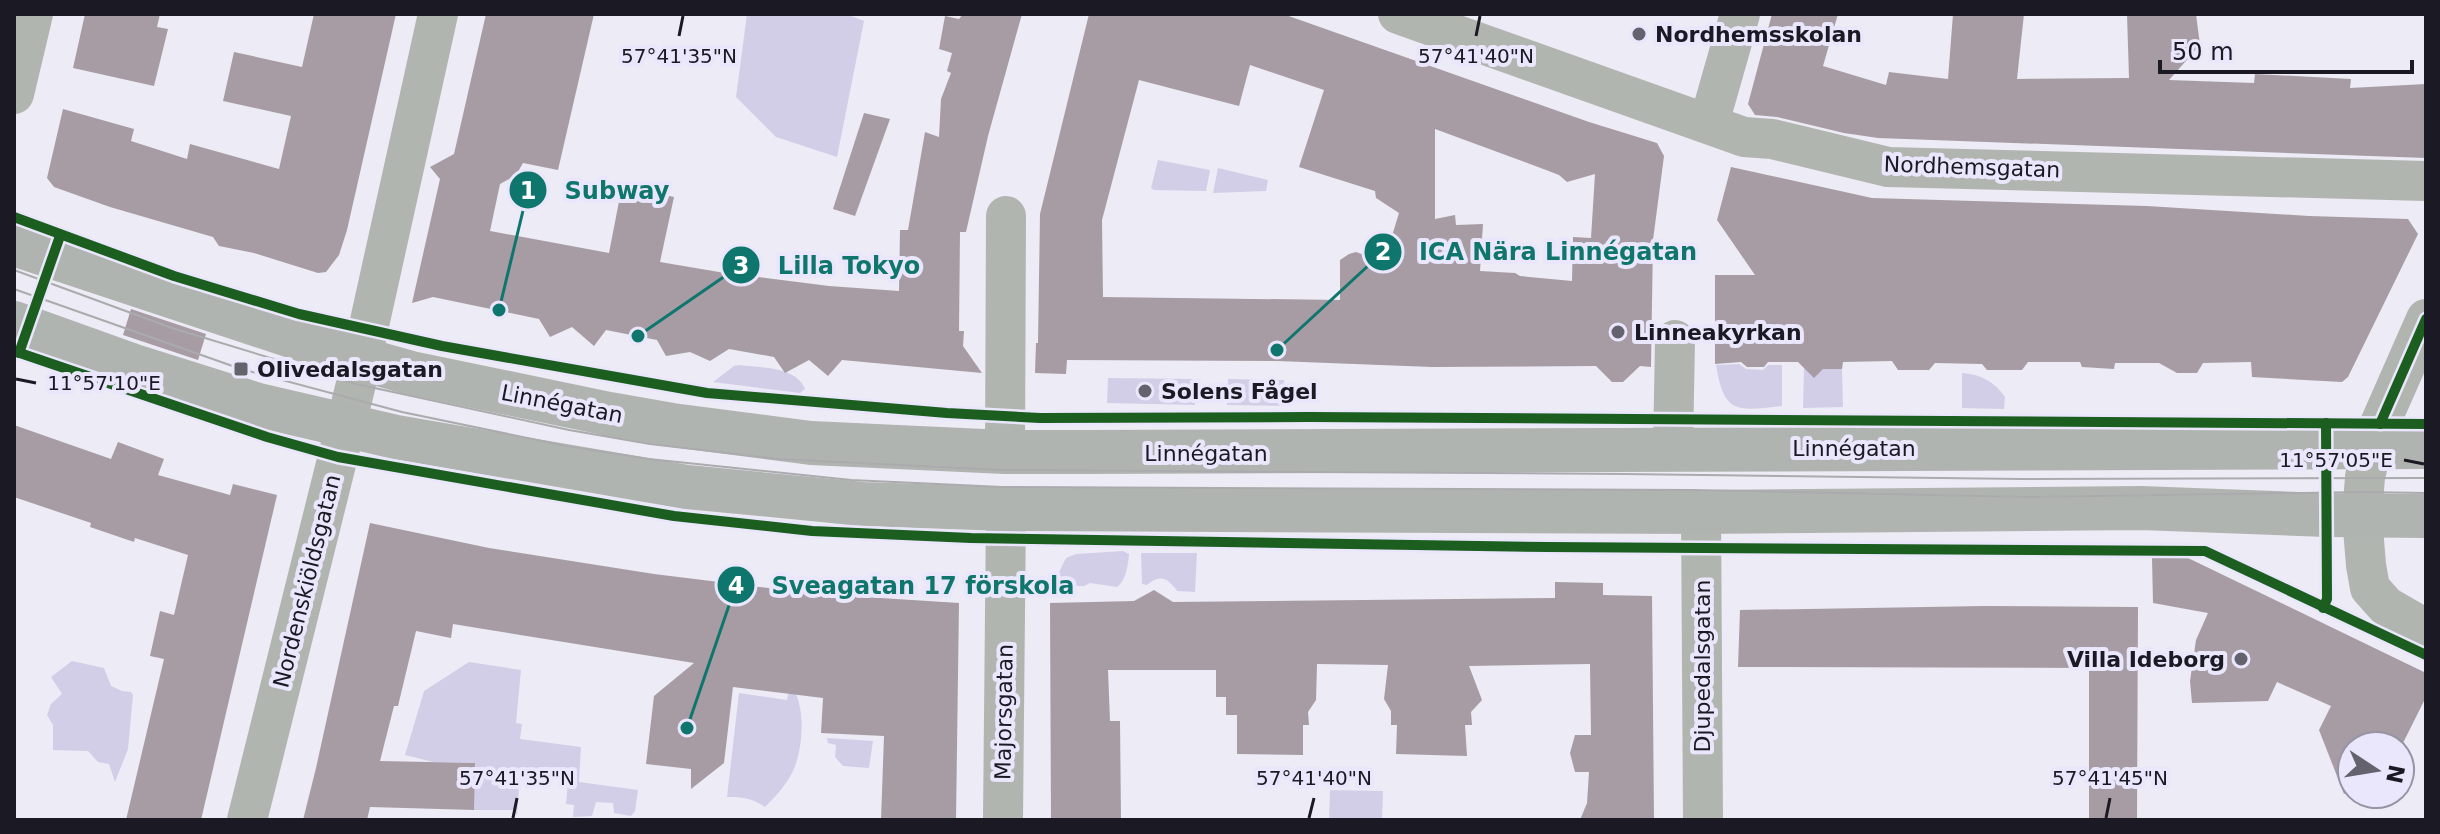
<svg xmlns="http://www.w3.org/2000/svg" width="2440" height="834" viewBox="0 0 2440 834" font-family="'DejaVu Sans',sans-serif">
	<rect width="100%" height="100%" fill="#edebf6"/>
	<g fill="#d3cee8">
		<path d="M747,14H846L864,21L837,157L776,137L736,97Z"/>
		<path d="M1158,160L1210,170L1206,191L1154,190L1151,188Z"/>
		<path d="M1218,168L1268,180L1266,191L1213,193Z"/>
		<path d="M1739,364L1746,369L1763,370L1768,365H1782V406C1736,411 1724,414 1716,365Z"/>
		<path d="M739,365C760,368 796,366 805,389L800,393L713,382L734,366Z"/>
		<path d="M1804,368L1810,373L1823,369H1842L1843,407L1803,408Z"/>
		<path d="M1962,373C1980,374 1995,382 2005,397L2004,409L1962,408Z"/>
		<path d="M1108,378L1195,379V405L1107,403Z"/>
		<path d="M1228,379L1284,380L1283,406L1227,405Z"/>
		<path d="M1123,551L1129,554C1128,565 1126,581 1117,587L1090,583L1084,586H1059V572L1066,558L1076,554Z"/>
		<path d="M1141,553H1197L1195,592L1177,591C1168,578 1160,574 1147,585L1142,584Z"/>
		<path d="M72,661L104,668L111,686L122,691L131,692L133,695L128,749L115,782L109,764L98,762L88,751L53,750V725L47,715L51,704L62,694L51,677Z"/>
		<path d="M469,662L521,670L516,723L522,724L520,739L581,747L579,782L638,790L635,811L631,816L614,813L613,803L596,802L592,816L573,817L574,805L566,804L568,781L520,775L517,815L514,810H474V763L433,762L405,755L424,691Z"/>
		<path d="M790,685C807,703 803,750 793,771C787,784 775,797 765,807C752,798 742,797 727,797L739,693L787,700Z"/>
		<path d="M827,738L873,741L869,768L843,766L835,757L836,745L828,743Z"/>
		<path d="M1330,790L1383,791L1382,820H1329Z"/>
	</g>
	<g fill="#a79ca4" fill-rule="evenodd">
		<path d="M85,14H160L157,27L168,29L154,86L73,68Z"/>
		<path d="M314,14H396L347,230L339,255L326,272L318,273L254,253L219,246L213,237L110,207L54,187L47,178L63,109L134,129L131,141L187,159L190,144L279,169L291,116L223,101L234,52L302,67Z"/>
		<path d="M486,14H594L558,170L523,163L516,175L500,184L490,231L609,253L622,186L674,197L660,262L719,272L829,286L899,291L900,230H908L925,132L939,137L941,99L951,73L947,71L952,53L939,49L945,16L959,19L963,14H1022L988,136L966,232H960L959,331H964L963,346L982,373L842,360L828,376L809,360L785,373L774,357L729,349L710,361L690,352L666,356L657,340L606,330L594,346L572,327L550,337L539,319L433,297L412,303L440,179L430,167L454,154Z"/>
		<path d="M1089,14H1283L1589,122L1657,143L1664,156L1653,240L1651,367L1640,366L1623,382H1612L1596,366L1432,367L1277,361L1067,360L1066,374L1035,373L1036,343H1038L1040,214ZM1250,65L1324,90L1299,167L1375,191L1376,198L1399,213L1384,262L1356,252L1349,254L1340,260V300L1103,297L1102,220L1139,80L1239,106ZM1435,129L1546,170L1559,175L1567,182L1595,174L1591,238L1573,237L1572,281L1520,276L1515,273L1480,271L1483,224L1456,225L1455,215L1435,219Z"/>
		<path d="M1772,14H1838L1823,66L1886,85L1889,72L1948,79L1953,14H2024L2017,79L2129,78L2127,14H2196L2200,45L2169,80L2254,83L2255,74L2351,79L2350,88L2426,84V158L1878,138L1844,133L1777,117L1755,115L1748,104Z"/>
		<path d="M864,113L890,119L855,216L833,209Z"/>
		<path d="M1731,167L1872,198L2147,206L2309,216L2408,219L2418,234L2348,377L2342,382L2252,377L2251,362L2203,363L2197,373H2177L2159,363H2115L2114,369L2082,367L2080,362H2028L2022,370H1987L1982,364L1935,363L1929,370H1898L1892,361L1843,362L1842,369H1823L1814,378L1798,362H1768L1764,367H1747L1741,362L1715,364V275H1755L1717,220Z"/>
		<path d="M131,309L206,334L198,360L123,335Z"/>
		<path d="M14,425L111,459L118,442L164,459L158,475L230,495L233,484L277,495L201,820H126L164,659L150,656L160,611L174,615L188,555L135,538L134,542L90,527L91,523L14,497Z"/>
		<path d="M370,523L489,548L654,574L818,594L959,603L956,820H881L884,736L821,733L823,698L733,687L724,763L691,789V769L646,764L654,696L694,663L453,624L451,638L416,631L398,706H394L380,761L475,763L474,810L370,807L367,820H303L316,768Z"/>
		<path d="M2152,558H2188L2426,673V697L2400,749V746H2352V791L2344,794L2319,730L2331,706L2277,682L2268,701L2192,703L2190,681L2196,640L2208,613L2153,603Z"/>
		<path d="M1555,582L1603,583V595L1652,596L1654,820H1580L1587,803L1589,772H1575L1570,753L1575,735H1591L1590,664L1469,666L1482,700L1471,712L1472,725H1465L1467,756L1396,754L1397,725H1391V711L1384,699L1388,665L1317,664L1316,700L1308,712L1309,725H1303V755L1237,754V715H1226V697H1216V670H1108L1110,721H1120L1121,820H1051L1050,603L1134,601L1154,590L1173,602L1555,598Z"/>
		<path d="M1985,606L2138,607L2137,820H2089V668L1738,667L1740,610Z"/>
	</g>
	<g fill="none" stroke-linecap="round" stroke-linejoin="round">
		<g stroke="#b1b5b0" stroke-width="40">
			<path d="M1398,14L1744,137L1772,139L1888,167L2426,181"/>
			<path d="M14,94L33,14"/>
			<path d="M1709,123L1740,14"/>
			<path d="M2426,319L2375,435L2365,477L2362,516L2366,565L2370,588L2386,606L2426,629"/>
			<path d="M1673,448L1675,340"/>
			<path d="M1005,452L1006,216"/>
			<path d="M1701,512L1703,820"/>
			<path d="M247,820L356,384L438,14"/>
			<path d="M1003,820L1006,509"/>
		</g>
		<g stroke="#b0b4b1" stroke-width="44">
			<path d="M14,244L361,359L411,373L609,414L672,425L811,443L1005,452H1087L2426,447"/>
			<path d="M14,323L134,366L258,405L396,437L687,487L863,504L1006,509L1701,512L2141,508L2326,515L2426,516"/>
		</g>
		<g stroke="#aaabad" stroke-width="2">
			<path d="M14,270L172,328L356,384L569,430L650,444L778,459L1001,470L1624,474L2021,479L2426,478"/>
			<path d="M14,289L241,369L402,412L566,446L649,459L851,480L1002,487L1692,490L2027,497L2363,492L2426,493"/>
		</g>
		<defs>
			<g id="cycleway">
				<path d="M14,217L174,276L299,314L442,346L707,393L947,413L1040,418L1309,417L2426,424"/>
				<path d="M14,351L267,437L338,457L674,516L812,531L971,538L1547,547L2205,551L2426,655"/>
				<path d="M19,353L60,236"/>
				<path d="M2380,424L2426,319"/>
				<path d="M2323,608L2327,599L2326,423"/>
			</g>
		</defs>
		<use href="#cycleway" stroke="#eae6fb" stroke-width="15"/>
		<use href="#cycleway" stroke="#1b5e20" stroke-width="10"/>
	</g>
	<path fill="none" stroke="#1b1923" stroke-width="3" d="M679,36L683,16M1476,36L1480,16M16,379L36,383M2404,460L2424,464M513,818L517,798M1309,818L1314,798M2106,818L2110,798"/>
	<g fill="#64626d" stroke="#eae6fb" stroke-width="3">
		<circle cx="1639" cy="34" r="8"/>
		<circle cx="1618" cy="332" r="8"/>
		<rect x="233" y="361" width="16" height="16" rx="4"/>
		<circle cx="1145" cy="391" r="8"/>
		<circle cx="2241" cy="659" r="8"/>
	</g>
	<g text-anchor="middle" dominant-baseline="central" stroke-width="8" stroke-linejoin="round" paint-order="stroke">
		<g font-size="22" font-weight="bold" fill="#1b1923" stroke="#eae6fb" text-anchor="start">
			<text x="1655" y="34">Nordhemsskolan</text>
			<text x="1634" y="332">Linneakyrkan</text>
			<text x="257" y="369">Olivedalsgatan</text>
			<text x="1161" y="391">Solens Fågel</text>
			<text x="2225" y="659" text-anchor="end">Villa Ideborg</text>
		</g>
		<g font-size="22" fill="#1b1923" stroke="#eae6fb">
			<text transform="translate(1972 167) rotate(2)">Nordhemsgatan</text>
			<text transform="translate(562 404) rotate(11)">Linnégatan</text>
			<text x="1854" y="448">Linnégatan</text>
			<text x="1206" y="453">Linnégatan</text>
			<text transform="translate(307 581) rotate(-76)">Nordenskiöldsgatan</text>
			<text transform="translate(1702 666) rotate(-90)">Djupedalsgatan</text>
			<text transform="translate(1004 712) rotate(-89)">Majorsgatan</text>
		</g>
	</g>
	<g font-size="20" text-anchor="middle" fill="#1b1923" stroke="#eae6fb" stroke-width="8" stroke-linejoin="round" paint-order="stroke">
		<text x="679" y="63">57°41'35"N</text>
		<text x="1476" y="63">57°41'40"N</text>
		<text x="104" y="390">11°57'10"E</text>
		<text x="2336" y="467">11°57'05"E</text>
		<text x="517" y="785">57°41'35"N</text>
		<text x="1314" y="785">57°41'40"N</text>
		<text x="2110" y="785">57°41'45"N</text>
	</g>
	<path fill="none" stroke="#0f766e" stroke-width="3" d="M499 310L528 190M1277 350L1383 252M638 336L741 265M687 728L736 585"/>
	<g fill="#0f766e" stroke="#eae6fb" stroke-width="3">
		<circle cx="499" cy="310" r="8"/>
		<circle cx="1277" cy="350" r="8"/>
		<circle cx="638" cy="336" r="8"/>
		<circle cx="687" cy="728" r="8"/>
		<circle cx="528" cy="190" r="20"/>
		<circle cx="1383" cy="252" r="20"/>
		<circle cx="741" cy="265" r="20"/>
		<circle cx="736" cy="585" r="20"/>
	</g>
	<g font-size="24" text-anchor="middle" font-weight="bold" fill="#fff">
		<text x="528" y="199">1</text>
		<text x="1383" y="260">2</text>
		<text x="741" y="274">3</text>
		<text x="736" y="594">4</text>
	</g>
	<g font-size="24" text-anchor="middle" font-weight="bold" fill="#0f766e" stroke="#eae6fb" stroke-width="8" stroke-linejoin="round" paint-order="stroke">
		<text x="617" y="199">Subway</text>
		<text x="1558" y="260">ICA Nära Linnégatan</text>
		<text x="849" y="274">Lilla Tokyo</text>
		<text x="923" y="594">Sveagatan 17 förskola</text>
	</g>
	<rect width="2440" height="834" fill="none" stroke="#1b1923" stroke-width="32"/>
	<g transform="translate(2376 770) rotate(102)"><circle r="38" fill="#eae6fb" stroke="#9794a5" stroke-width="2"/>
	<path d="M0-6L14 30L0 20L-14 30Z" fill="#64626d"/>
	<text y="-12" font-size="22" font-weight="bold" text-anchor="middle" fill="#1b1923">N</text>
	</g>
	<path d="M2160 60v12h252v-12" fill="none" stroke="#1b1923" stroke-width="4"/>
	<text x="2172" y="60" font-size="24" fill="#1b1923" stroke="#eae6fb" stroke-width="6" paint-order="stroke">50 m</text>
</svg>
